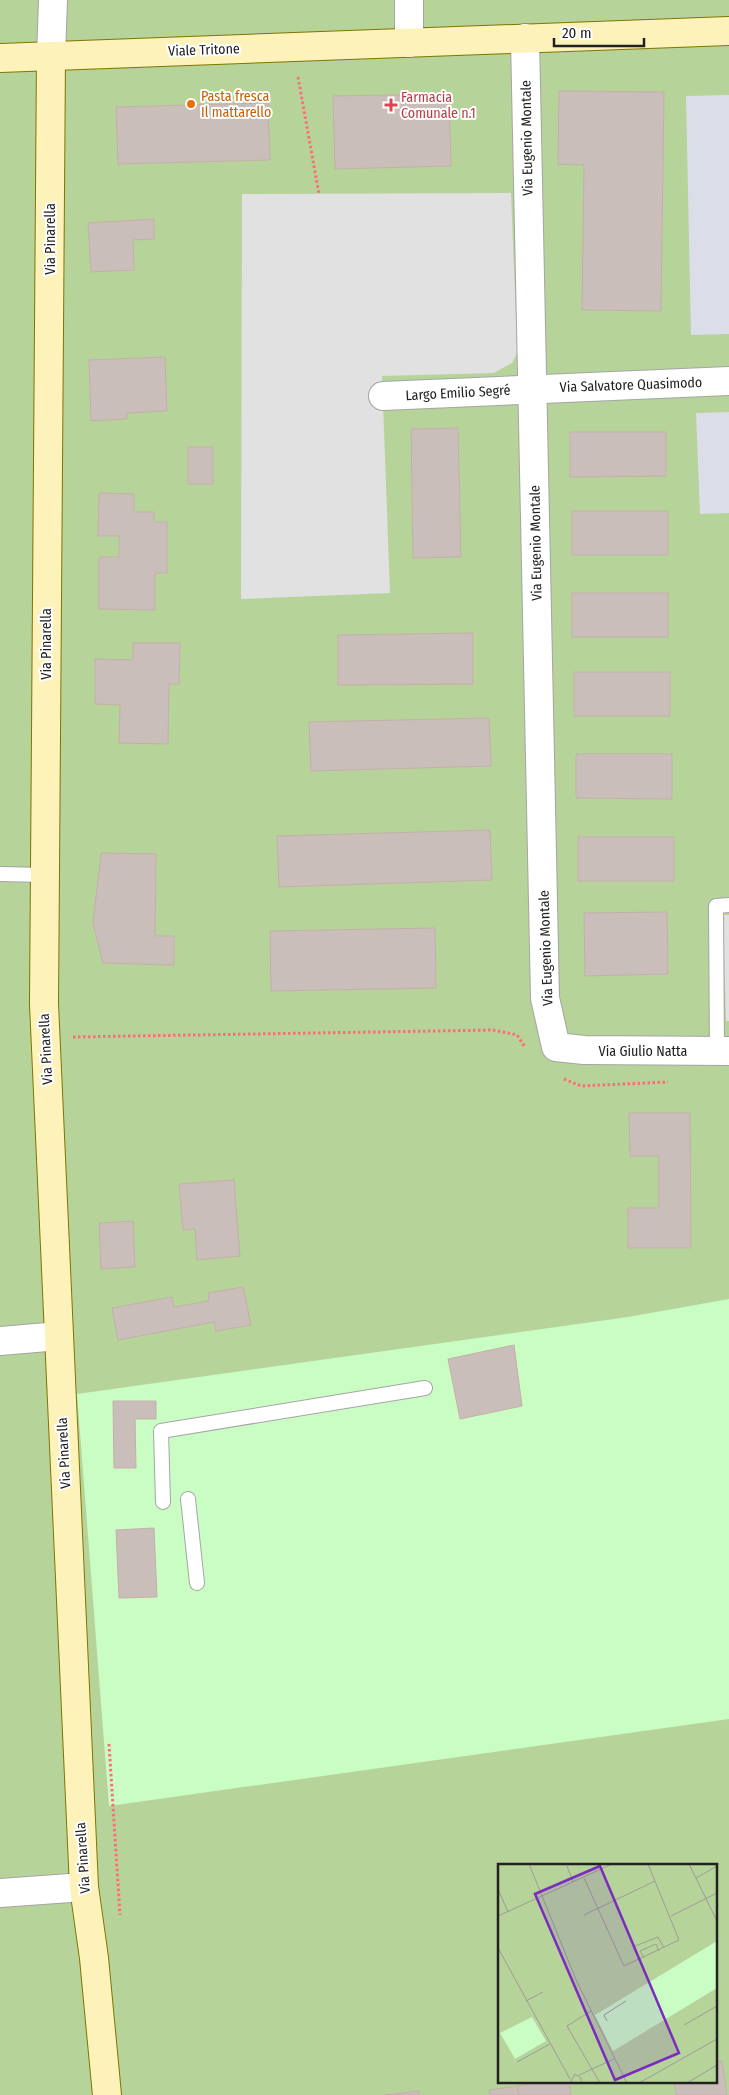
<svg xmlns="http://www.w3.org/2000/svg" width="729" height="2095" viewBox="0 0 729 2095" font-family="'Fira Sans Condensed',sans-serif">
	<rect width="100%" height="100%" fill="#f2ece7"/>
	<path fill="#b6d39a" fill-rule="evenodd" d="M0,0H729V2095H0ZM499,1865H715V2081H499Z"/>
	<path fill="#cafdc4" d="M729,1299V1719L109,1806L77,1394L628,1317Z"/>
	<g fill="#e1e1e1">
		<path d="M511,193L517,346V353L512,363L494,373L382,376L390,593L241,599L242,194Z"/>
		<path d="M723,915H729V1021H726Z"/>
	</g>
	<g fill="#dbdee8">
		<path d="M729,95V334L691,335L686,96Z"/>
		<path d="M729,412V513L700,514L696,413Z"/>
	</g>
	<g fill="#cabeba" stroke="#c5afa9">
		<path d="M559,91L664,92L661,311L582,310L584,165L558,164Z"/>
		<path d="M449,94L451,166L335,169L333,96Z"/>
		<path d="M268,103L270,160L118,164L116,107Z"/>
		<path d="M154,219V239L133,240L134,270L91,272L88,223Z"/>
		<path d="M165,357L167,411L127,413V419L91,421L89,360Z"/>
		<path d="M458,428L461,557L413,558L411,429Z"/>
		<path d="M570,432H666V476L570,477Z"/>
		<rect x="188" y="447" width="25" height="37"/>
		<path d="M99,493L134,494V512H154V522H167V573H155V610L99,609V557H119V536H98Z"/>
		<rect x="572" y="511" width="96" height="44"/>
		<rect x="572" y="593" width="96" height="44"/>
		<path d="M473,633V684L338,685V635Z"/>
		<path d="M133,643H180L179,684H169L168,744L119,743L120,705L95,704V659L133,660Z"/>
		<rect x="574" y="672" width="96" height="44"/>
		<path d="M489,718L491,766L311,771L309,722Z"/>
		<path d="M576,754H672V799L576,798Z"/>
		<path d="M490,830L492,880L279,887L277,836Z"/>
		<rect x="578" y="837" width="96" height="44"/>
		<path d="M101,853L156,854L155,936H174V965L103,963L93,923Z"/>
		<path d="M667,912L668,974L585,976L584,913Z"/>
		<path d="M435,928L436,988L271,991L270,931Z"/>
		<path d="M629,1113H690L691,1248H628V1208H659V1156H630Z"/>
		<path d="M234,1180L240,1256L197,1260L195,1229L183,1230L179,1184Z"/>
		<path d="M133,1221L135,1267L101,1269L99,1223Z"/>
		<path d="M243,1287L251,1325L216,1331L214,1322L118,1340L112,1308L172,1297L174,1307L209,1301L208,1293Z"/>
		<path d="M514,1345L522,1406L460,1419L448,1359Z"/>
		<path d="M113,1401H156V1419H135L136,1468H114Z"/>
		<path d="M154,1528L157,1597L119,1598L116,1530Z"/>
		<path d="M722,2061L727,2095H676L674,2081H715V2062Z"/>
		<path d="M549,2081H569L571,2095H519L517,2086Z"/>
		<path d="M517,2086L519,2095H490L489,2090Z"/>
		<path d="M419,2091V2095H385Z"/>
	</g>
	<g fill="none" stroke-linecap="round" stroke-linejoin="round">
		<defs>
			<g id="lane">
				<path d="M0,874L44,875"/>
				<path d="M717,1051L716,906L729,905"/>
				<path d="M188,1499L197,1583"/>
				<path d="M163,1502L161,1431L425,1388"/>
			</g>
			<g id="street">
				<path d="M525,38L545,998L556,1047L584,1050L729,1051"/>
				<path d="M409,43V0"/>
				<path d="M51,56L53,0"/>
				<path d="M383,396L729,381"/>
				<path d="M0,1341L59,1336"/>
				<path d="M0,1893L84,1887"/>
			</g>
			<g id="secondary">
				<path d="M51,56L44,1004L84,1887L94,1958L107,2095"/>
				<path d="M0,58L729,31"/>
			</g>
		</defs>
		<use href="#lane" stroke="#a5a5a5" stroke-width="16"/>
		<use href="#street" stroke="#a5a5a5" stroke-width="30"/>
		<use href="#secondary" stroke="#807500" stroke-width="30"/>
		<g stroke="#ff6b79" stroke-width="3" stroke-dasharray="2.5 2.5" stroke-linecap="butt">
			<path d="M298,77L319,194"/>
			<path d="M73,1037L493,1030L517,1035L525,1047"/>
			<path d="M564,1079L581,1086L668,1082"/>
			<path d="M109,1744L120,1915"/>
		</g>
		<use href="#lane" stroke="#fff" stroke-width="14"/>
		<use href="#street" stroke="#fff" stroke-width="28"/>
		<use href="#secondary" stroke="#fdf3ba" stroke-width="28"/>
	</g>
	<circle fill="#e8710a" stroke="#fff" stroke-width="2" cx="191" cy="104" r="5"/>
	<path fill="#e0444e" stroke="#fff" stroke-width="2" d="M388.5 97.5h5v5h5v5h-5v5h-5v-5h-5v-5h5z"/>
	<g text-anchor="middle" dominant-baseline="central" stroke-width="4" stroke-linejoin="round" paint-order="stroke">
		<g font-size="14" fill="#212121" stroke="#fff">
			<text transform="translate(204 50) rotate(-2)">Viale Tritone</text>
			<text transform="translate(527 138) rotate(-91)">Via Eugenio Montale</text>
			<text transform="translate(50 239) rotate(-90)">Via Pinarella</text>
			<text transform="translate(631 385) rotate(-2)">Via Salvatore Quasimodo</text>
			<text transform="translate(458 393) rotate(-3)">Largo Emilio Segré</text>
			<text transform="translate(536 543) rotate(-91)">Via Eugenio Montale</text>
			<text transform="translate(46 644) rotate(-90)">Via Pinarella</text>
			<text transform="translate(546 948) rotate(-92)">Via Eugenio Montale</text>
			<text transform="translate(46 1049) rotate(-93)">Via Pinarella</text>
			<text x="643" y="1051">Via Giulio Natta</text>
			<text transform="translate(64 1453) rotate(-93)">Via Pinarella</text>
			<text transform="translate(83 1858) rotate(-94)">Via Pinarella</text>
		</g>
		<g font-size="14" fill="#c56008" stroke="#fff" text-anchor="start">
			<text x="201" y="96">Pasta fresca<tspan x="201" dy="16">Il mattarello</tspan></text>
		</g>
		<g font-size="14" fill="#be3a42" stroke="#fff" text-anchor="start">
			<text x="401" y="97">Farmacia<tspan x="401" dy="16">Comunale n.1</tspan></text>
		</g>
	</g>
	<g transform="translate(498 1864)">
		<rect width="219" height="219" fill="#f2ece7"/>
		<path d="M0,0H219V219H0Z" fill="#b6d39a"/>
		<path d="M219,77V124L115,187L97,151ZM34,153L48,177L17,195L2,169Z" fill="#cafdc4"/>
		<path fill="none" stroke="#9e9b98" stroke-width="1" d="M31,0L79,118L129,219M191,0L219,57M69,2L75,18M86,14L126,102L181,76L150,0M198,14L219,2M0,25L10,48M86,51L157,17M0,52L114,0M173,52L219,29M0,84L72,215M146,94L142,87L158,80L161,87M141,96L135,83L160,73L166,84M28,137L45,128M93,147L69,162L102,219M109,157L106,151L128,137M186,161L219,142M19,198L52,180M81,211L116,195M72,219L77,210L83,214V219M141,219L219,175M189,219L219,201"/>
		<path fill="#7b2cbf" fill-opacity="0.15" stroke="#7b2cbf" stroke-width="2.5" d="M102,2L181,189L117,216L37,30Z"/>
		<rect width="219" height="219" fill="none" stroke="#212121" stroke-width="2.5"/>
	</g>
	<path d="M554 38v8h90v-8" fill="none" stroke="#212121" stroke-width="2.5"/>
	<text x="562" y="38" font-size="15" fill="#212121" stroke="#ffffff" stroke-width="4" paint-order="stroke">20 m</text>
</svg>
